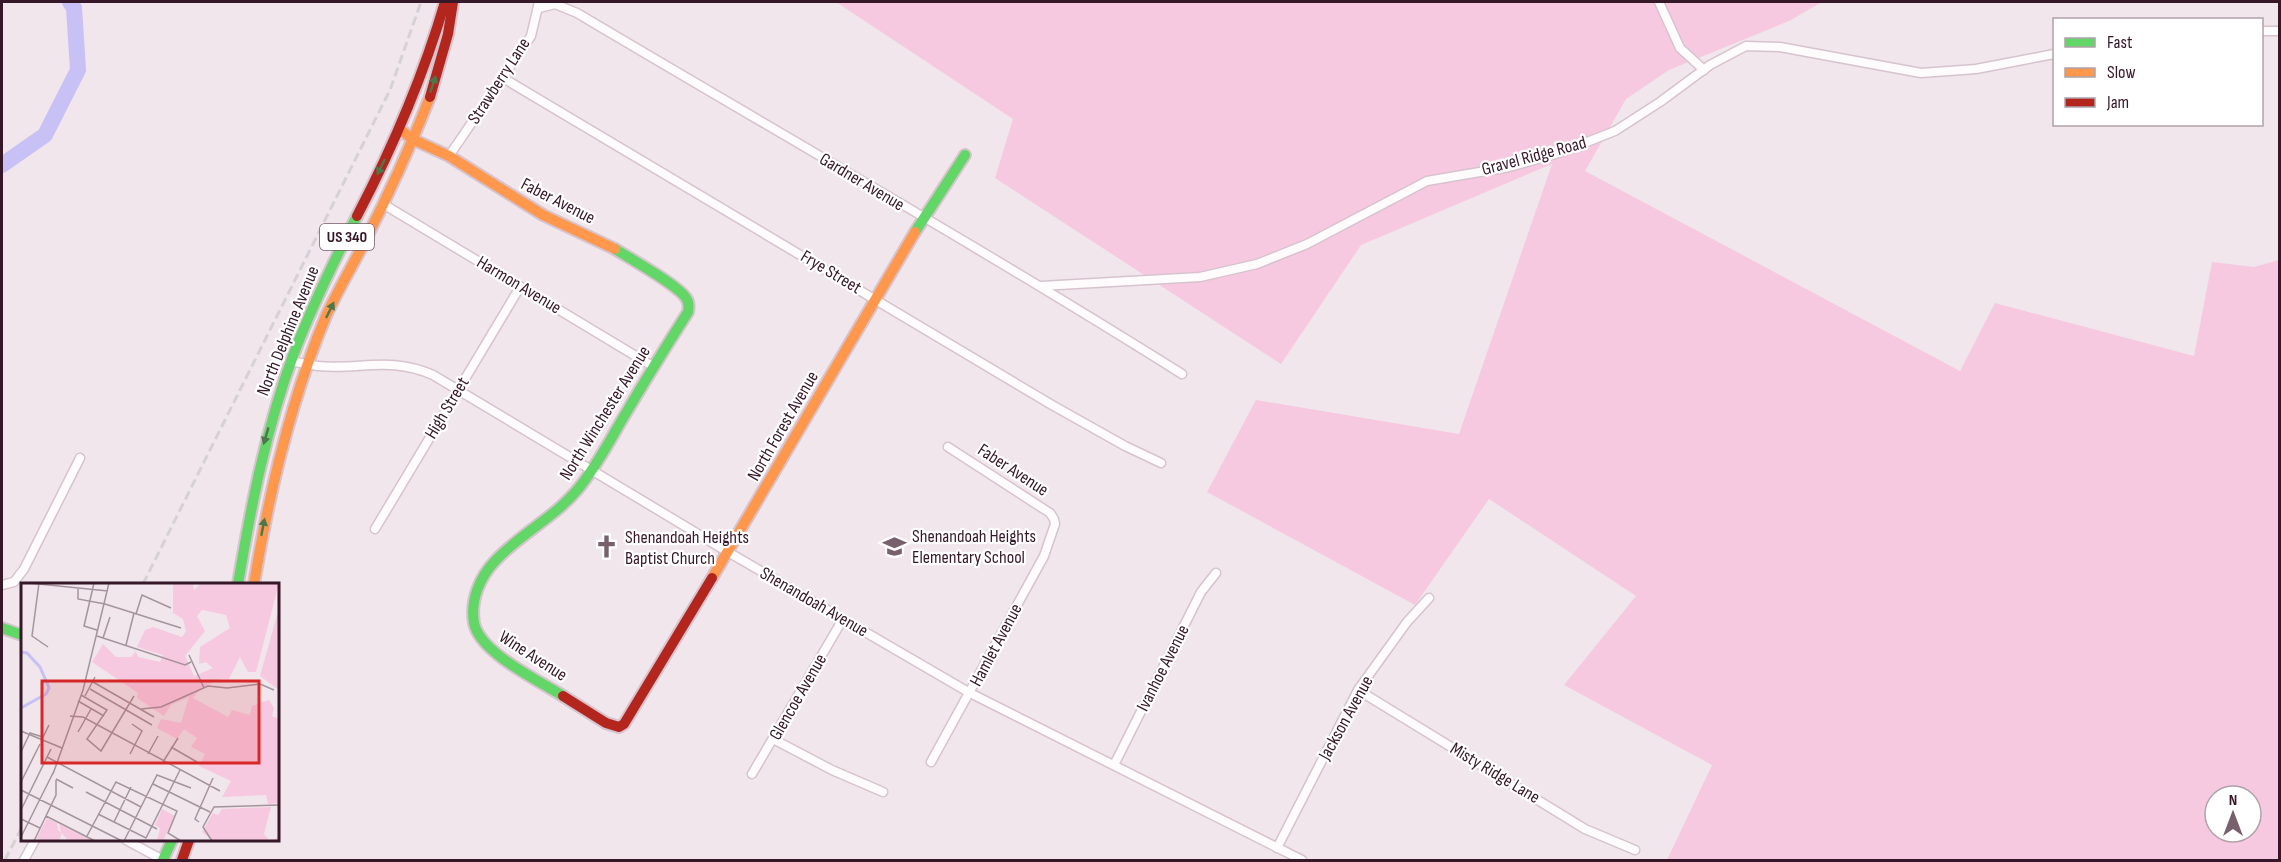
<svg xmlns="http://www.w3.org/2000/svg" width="2281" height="862" viewBox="0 0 2281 862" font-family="'Sofia Sans Condensed',sans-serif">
	<rect width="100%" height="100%" fill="#f0e6eb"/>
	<path fill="#f7c9e0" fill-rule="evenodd" d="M836,2H1822L1789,21L1669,70L1626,99L1585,171L1960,371L1995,303L2194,356L2212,262L2254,267L2279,260V860H1667L1712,765L1564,685L1636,596L1489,499L1415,605L1207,492L1256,400L1459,434L1552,164L1361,245L1281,364L995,178L1013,119ZM2215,796H2251V832H2215Z"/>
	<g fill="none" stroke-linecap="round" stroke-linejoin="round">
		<path stroke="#c7c1f5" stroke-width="16" d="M2,165L45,135L78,70L74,8L70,2"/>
		<defs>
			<g id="street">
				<path d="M1659,2L1680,48L1704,70"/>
				<path d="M539,8L555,4L577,13C779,133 983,249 1182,374"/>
				<path d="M2262,31H2280"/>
				<path d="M503,78L1052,405L1125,446L1161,463"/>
				<path d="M449,156L531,36L539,2"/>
				<path d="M383,204L654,367"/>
				<path d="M1041,286L1200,277L1257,264L1307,244L1427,181L1509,167L1559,153L1615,131L1660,102L1710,65L1746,46L1780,47L1921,73L1976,69L2054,54"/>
				<path d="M291,361C300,363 309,365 318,366C361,370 390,356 433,375L728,552L970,693L1302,860"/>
				<path d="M375,529L520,287"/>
				<path d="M2,585L14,582L24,569L80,458"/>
				<path d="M1358,690L1585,829L1635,850"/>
				<path d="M773,739L832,770L883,792"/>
				<path d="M931,762L1044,556L1055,524L1054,519L1050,513L948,447"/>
				<path d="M1114,765L1201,592L1216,573"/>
				<path d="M752,774L843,619"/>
				<path d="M126,840L163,860"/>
				<path d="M1277,848L1358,690L1407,622L1429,598"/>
				<path d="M24,860L35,840"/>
			</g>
			<g id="fast">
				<path d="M915,232L965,155"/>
				<path d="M238,584C251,506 266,428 294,353C312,306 334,261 357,216"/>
				<path d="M2,628L22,635"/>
				<path d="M563,696C538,680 480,653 474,623C470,600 480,577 495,561C520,534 554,518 578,489C597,466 611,438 626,413C646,379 667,345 688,312C689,307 689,302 686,298C678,285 629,258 615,249"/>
				<path d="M163,860L172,840"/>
			</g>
			<g id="slow">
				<path d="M400,129L412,139L449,156L543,215L615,249"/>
				<path d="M712,578L915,232"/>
				<path d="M254,584C269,492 290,402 326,316C337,292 350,270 362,247C387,198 410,148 430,97"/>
			</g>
			<g id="jam">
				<path d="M430,97L448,34L453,2"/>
				<path d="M357,216C393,147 423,77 445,2"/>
				<path d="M563,696L606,723L619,727L624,724L712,578"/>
				<path d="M182,860L189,840"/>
			</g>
		</defs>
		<use href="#street" stroke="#d7c3ce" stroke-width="11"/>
		<use href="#fast" stroke="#d7c3ce" stroke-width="14"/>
		<use href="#slow" stroke="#d7c3ce" stroke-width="14"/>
		<use href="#jam" stroke="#d7c3ce" stroke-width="14"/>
		<use href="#street" stroke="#fdfbfc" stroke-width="8"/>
		<use href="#fast" stroke="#63d668" stroke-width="10"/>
		<use href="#slow" stroke="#ff974d" stroke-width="10"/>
		<use href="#jam" stroke="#b3261e" stroke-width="10"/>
		<g stroke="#d6d1d3" stroke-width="3" stroke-dasharray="9 4.5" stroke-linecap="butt">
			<path d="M143,584L390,90L421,2"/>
			<path d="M5,860L22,827"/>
		</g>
	</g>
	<defs><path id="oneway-solid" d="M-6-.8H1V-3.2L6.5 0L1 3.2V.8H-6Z" transform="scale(1.5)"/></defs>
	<g fill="#4d7748">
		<use href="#oneway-solid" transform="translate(433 84) rotate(-72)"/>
		<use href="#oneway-solid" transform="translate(381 167) rotate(116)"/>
		<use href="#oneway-solid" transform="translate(330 310) rotate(-64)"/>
		<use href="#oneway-solid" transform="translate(266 436) rotate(106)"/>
		<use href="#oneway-solid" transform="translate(263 527) rotate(-79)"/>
	</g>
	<defs>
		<symbol id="school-bare" viewBox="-9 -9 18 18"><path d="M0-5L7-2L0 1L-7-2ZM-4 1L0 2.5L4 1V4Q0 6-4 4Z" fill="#78606d" stroke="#fff" stroke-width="2.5" paint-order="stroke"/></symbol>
		<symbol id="church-bare" viewBox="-9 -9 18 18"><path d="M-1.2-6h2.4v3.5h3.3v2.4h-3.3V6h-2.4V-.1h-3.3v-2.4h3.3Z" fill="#78606d" stroke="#fff" stroke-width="2.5" paint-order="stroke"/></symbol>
	</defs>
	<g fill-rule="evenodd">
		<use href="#school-bare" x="878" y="530" width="33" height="33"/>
		<use href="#church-bare" x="590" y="530" width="33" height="33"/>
	</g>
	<g text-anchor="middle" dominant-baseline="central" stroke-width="4.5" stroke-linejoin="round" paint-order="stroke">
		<rect fill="#fff" stroke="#735d69" stroke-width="1.5" x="320" y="224" width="54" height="26" rx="4.5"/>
		<g font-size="16" font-weight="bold" fill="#371829">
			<text x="347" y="237">US 340</text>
		</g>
		<g font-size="18" fill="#371829" stroke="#fff">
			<text transform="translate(499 81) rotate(-57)">Strawberry Lane</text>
			<text transform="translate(1534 156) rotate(-15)">Gravel Ridge Road</text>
			<text transform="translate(862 182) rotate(31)">Gardner Avenue</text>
			<text transform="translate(558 201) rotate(27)">Faber Avenue</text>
			<text transform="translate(831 272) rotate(31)">Frye Street</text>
			<text transform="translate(519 285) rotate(31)">Harmon Avenue</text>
			<text transform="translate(288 331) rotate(-68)">North Delphine Avenue</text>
			<text transform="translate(447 408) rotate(-59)">High Street</text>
			<text transform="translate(605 413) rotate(-58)">North Winchester Avenue</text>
			<text transform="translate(783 426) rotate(-60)">North Forest Avenue</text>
			<text transform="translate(1013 470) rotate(33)">Faber Avenue</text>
			<text transform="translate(814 602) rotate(30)">Shenandoah Avenue</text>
			<text transform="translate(996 645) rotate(-62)">Hamlet Avenue</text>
			<text transform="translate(533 656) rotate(33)">Wine Avenue</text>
			<text transform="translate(1163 668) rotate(-63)">Ivanhoe Avenue</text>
			<text transform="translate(798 697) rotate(-60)">Glencoe Avenue</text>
			<text transform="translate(1346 718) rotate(-61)">Jackson Avenue</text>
			<text transform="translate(1495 773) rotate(31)">Misty Ridge Lane</text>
		</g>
		<g font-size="18" fill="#371829" stroke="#fff" text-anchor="start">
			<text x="912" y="536">Shenandoah Heights<tspan x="912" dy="21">Elementary School</tspan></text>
			<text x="625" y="537">Shenandoah Heights<tspan x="625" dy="21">Baptist Church</tspan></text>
		</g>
	</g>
	<g transform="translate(21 583)">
		<rect width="258" height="258" fill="#f0e6eb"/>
		<path d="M152,0H172L173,7L180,0H258L235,89H227L219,74L208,96H199L180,105L172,115L207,134L211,127L229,132L231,123L248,117L253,125L251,133L258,136V220L247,221L245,212L201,214L210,198L178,183L184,171L170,164L176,155L163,146L156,156L136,145L140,136L160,140L168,114L150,122L143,133L116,115L117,110L71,79L82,61L95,74H110L115,68L117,74L139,79L142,72L116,64L124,47L132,44L161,54L165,48L162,36L152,30ZM181,27L205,32L209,45L179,64L178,81L185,79L192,85L173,93L164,73L184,48L176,33ZM258,25V107L239,93ZM250,224L243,251L248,257L258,255V258H192L181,249L192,230L197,232L201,226ZM141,226L154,233L142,258H136L139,245L134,242ZM26,235L36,240L37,247L40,250L38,241L72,258H47L41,250L38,258H20L16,255Z" fill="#f7c9e0" fill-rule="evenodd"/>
		<path fill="none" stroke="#c7c1f5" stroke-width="3" d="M0,69L6,70L19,84L28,105L25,111L0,125"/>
		<path fill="none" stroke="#a6949d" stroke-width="1.5" d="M8,0L87,8M18,0L11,53L27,64M73,0L63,43L76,47M57,6V16L84,21L160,45M115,31L121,12L150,25M76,53L164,82L170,79M82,55L89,34M105,62L113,30M168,72L183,105M72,99L133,134M69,106L131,142M60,112L86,127L66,156L80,168L113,113M64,113L74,94M57,118L83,133M120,126L140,124L187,103L206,105L239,101L253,107M49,133L62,134L199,208M0,148L41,165M57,149L70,126M150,164L176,179M0,169L9,150L22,154L28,142M109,171L121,148L111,141M127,171L137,153M26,174L120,224M142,179L157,155M32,191L62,107L88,0M35,196L52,205M0,199L19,161M132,201L189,229M0,207L101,258M65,209L136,246M0,227L30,166M77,231L125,255L159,187M25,233L74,258M0,236L19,245M93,239L110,204M178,239L174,236L192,195M66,253L95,199L156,228L147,250L160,258M0,254L33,188M13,258L35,212V197M103,258L136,192L170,205M191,258L182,244L193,224L258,222"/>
		<path fill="#d62828" fill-opacity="0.15" stroke="#d62828" stroke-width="3" d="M21,98H238V180H21Z"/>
		<rect width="258" height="258" fill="none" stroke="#371829" stroke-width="3"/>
	</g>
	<rect width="2281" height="862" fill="none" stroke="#371829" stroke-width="6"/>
	<rect x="2053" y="18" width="210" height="108" fill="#ffffff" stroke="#afa3a9" stroke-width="1.5"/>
	<rect x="2065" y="38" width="30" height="9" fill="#63d668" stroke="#afa3a9" stroke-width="1.5"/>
	<text x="2107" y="48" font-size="18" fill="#371829">Fast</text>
	<rect x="2065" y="68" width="30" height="9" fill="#ff974d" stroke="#afa3a9" stroke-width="1.5"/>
	<text x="2107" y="78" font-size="18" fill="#371829">Slow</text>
	<rect x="2065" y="98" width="30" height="9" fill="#b3261e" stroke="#afa3a9" stroke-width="1.5"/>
	<text x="2107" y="108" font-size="18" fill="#371829">Jam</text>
	<g transform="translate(2233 814)"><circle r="28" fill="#ffffff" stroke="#afa3a9" stroke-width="1.5"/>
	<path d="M0-4.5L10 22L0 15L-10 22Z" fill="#78606d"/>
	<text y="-9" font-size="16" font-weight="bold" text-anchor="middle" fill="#371829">N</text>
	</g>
</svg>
